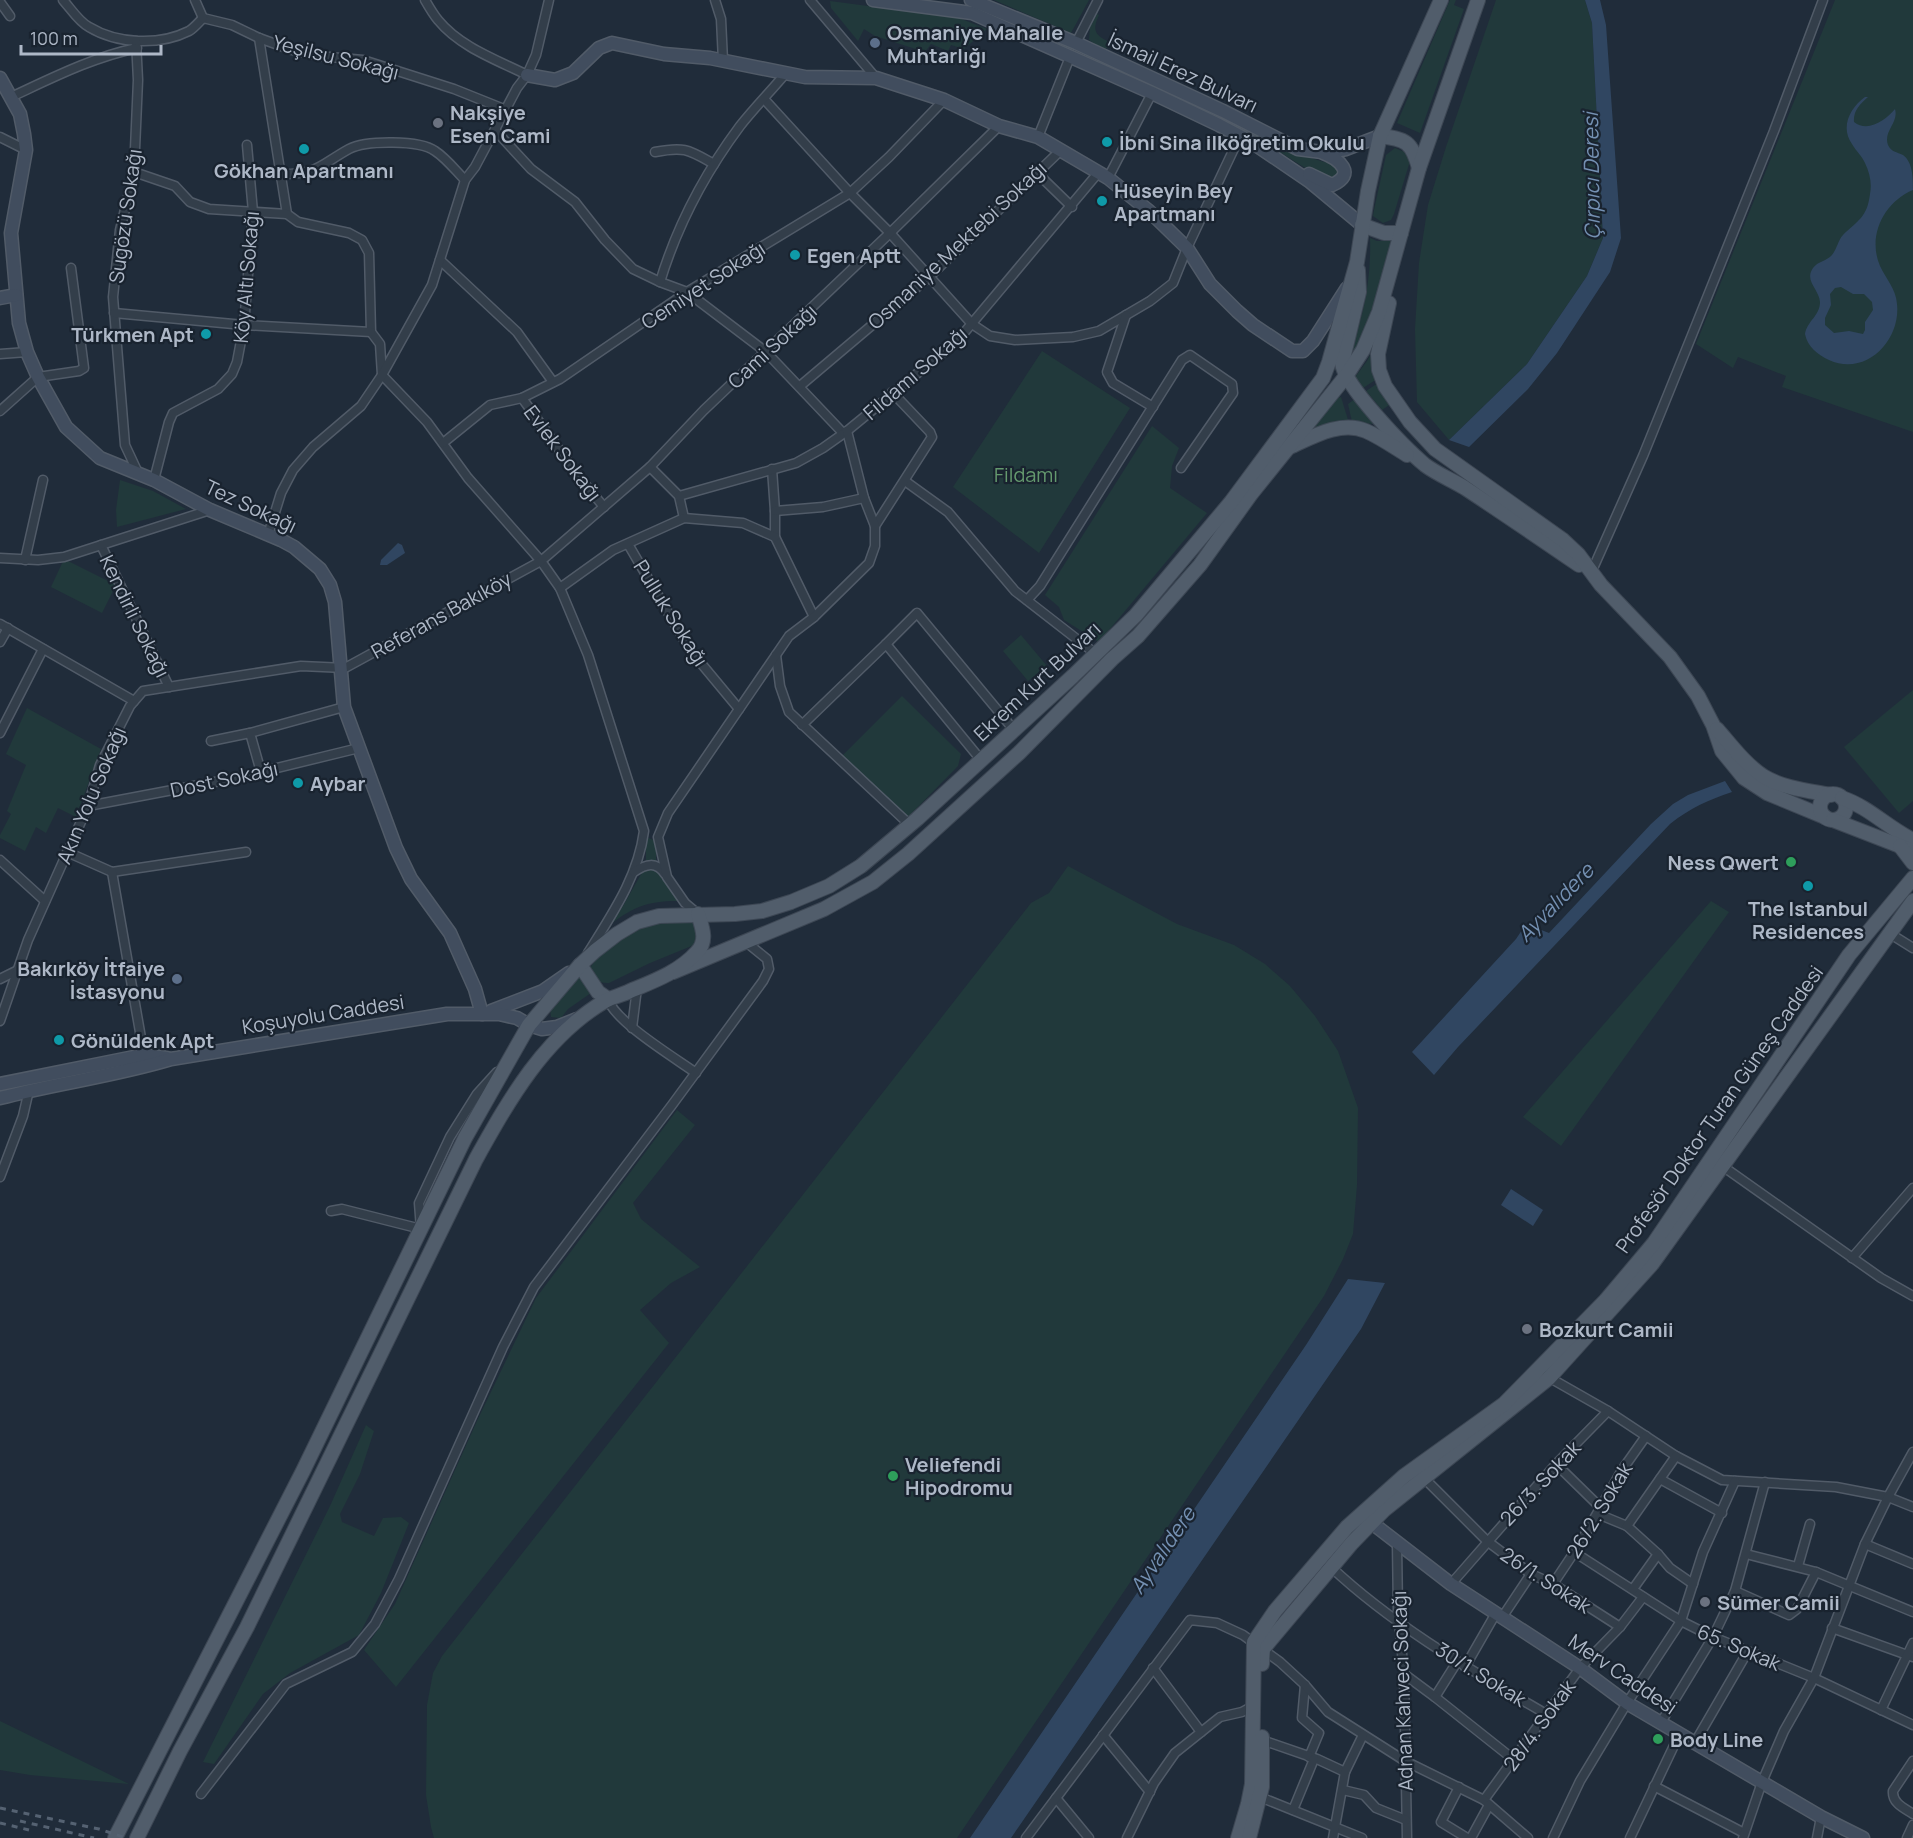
<svg xmlns="http://www.w3.org/2000/svg" width="1913" height="1838" viewBox="0 0 1913 1838" font-family="Manrope,sans-serif">
	<rect width="100%" height="100%" fill="#202c3a"/>
	<g fill="#21393b">
		<path d="M994,0H1089L1071,33Z"/>
		<path d="M1450,0H1456L1454,5L1464,9L1420,133L1397,123Z"/>
		<path d="M1496,0H1585L1592,23L1603,238L1587,276L1527,364L1449,440L1417,402L1415,329L1419,263L1428,205L1446,147Z"/>
		<path d="M1835,0H1913V432L1782,387L1786,376L1738,357L1733,368L1696,344Z"/>
		<path d="M830,1L959,18L987,29L964,49L951,45L948,51L931,44L925,52L875,36L864,29L858,41L831,8Z"/>
		<path d="M1097,14L1099,15C1090,33 1098,37 1114,44L1103,50L1089,40L1090,27Z"/>
		<path d="M1084,52L1302,155L1324,162H1332L1340,170L1334,182L1315,174L1244,130L1084,57L1082,53Z"/>
		<path d="M1395,148L1407,153L1410,161L1394,214L1391,220L1383,223L1373,216L1374,210L1386,155Z"/>
		<path d="M1370,238L1377,241H1391C1381,281 1372,325 1350,361C1349,345 1358,330 1362,314C1368,289 1371,264 1370,238Z"/>
		<path d="M1375,346L1377,379L1363,388L1355,377L1367,361Z"/>
		<path d="M1042,351L1130,408L1039,553L953,487Z"/>
		<path d="M1378,383L1392,403L1382,410L1366,391Z"/>
		<path d="M1341,397L1349,423L1313,429L1337,398Z"/>
		<path d="M1355,399L1374,424L1352,422L1348,404Z"/>
		<path d="M1152,426L1179,448L1172,466L1170,488L1207,513L1099,642L1064,620L1059,607L1045,595Z"/>
		<path d="M120,480L153,491L186,509L117,527L116,510Z"/>
		<path d="M64,559L116,585L102,613L51,587Z"/>
		<path d="M1021,635L1047,666L1028,681L1003,651Z"/>
		<path d="M1913,690V801L1899,813L1844,747Z"/>
		<path d="M902,696L961,754L958,766L906,819L842,756Z"/>
		<path d="M27,708L101,749L76,817L58,808L46,833L36,827L25,851L0,838V835L11,814L7,811L26,765L6,754Z"/>
		<path d="M646,837L656,841V863L650,861L646,862Z"/>
		<path d="M1068,866L1177,924L1234,945L1265,964L1290,986L1315,1016L1338,1051L1358,1108L1357,1185L1353,1234L1343,1259L1324,1296L957,1838H434L431,1827L426,1795L427,1705L433,1673L442,1656L1031,903L1049,893Z"/>
		<path d="M644,869H657L678,901C645,901 631,908 606,928L623,906Z"/>
		<path d="M1711,901L1729,912L1561,1146L1523,1117Z"/>
		<path d="M690,920L695,925L697,942L694,945L650,963L609,983C598,984 595,977 590,968C599,953 639,925 656,922C667,920 679,921 690,920Z"/>
		<path d="M579,974L591,993L568,1009L561,1018L551,1017L550,1008Z"/>
		<path d="M677,1110L695,1125L633,1203L641,1219L700,1267L671,1283L640,1310L669,1343L396,1687L364,1650L395,1604L477,1421L536,1298Z"/>
		<path d="M366,1425L374,1431L360,1474L340,1514L342,1522L374,1536L383,1518L401,1517L409,1523L381,1593L359,1635L290,1673L263,1694L214,1764L203,1762L330,1506Z"/>
		<path d="M0,1721L129,1784L30,1775L0,1770Z"/>
	</g>
	<g fill="#304661" fill-rule="evenodd">
		<path d="M1585,0H1600L1606,25L1621,238L1610,272L1557,353L1528,389L1469,447L1449,440L1527,364L1587,276L1603,238L1592,23Z"/>
		<path d="M1865,97H1868C1860,104 1853,111 1854,122C1868,133 1886,120 1895,109C1899,123 1883,131 1888,145C1891,152 1897,152 1903,155C1913,162 1913,179 1913,190C1884,202 1867,236 1880,266C1886,279 1896,289 1897,304C1901,340 1866,377 1829,360C1818,355 1807,346 1805,334C1807,321 1820,316 1820,302C1819,289 1804,281 1813,268C1818,261 1827,261 1832,255C1837,249 1838,240 1843,235C1858,220 1867,218 1870,194C1872,184 1870,173 1865,163C1862,156 1856,151 1852,144C1840,127 1850,108 1865,97ZM1841,287L1853,294H1864L1872,302L1873,310L1865,322V330L1863,334L1849,331L1834,333L1825,325V318L1831,305L1830,294L1835,288Z"/>
		<path d="M398,543L402,545L405,553L387,565H380L381,560Z"/>
		<path d="M1725,781L1732,792C1708,800 1690,808 1670,824L1458,1047L1434,1075L1412,1052L1516,939L1526,924L1549,933L1651,824L1673,804L1688,795Z"/>
		<path d="M1511,1189L1543,1210L1533,1226L1501,1205Z"/>
		<path d="M1348,1279L1385,1283L1361,1329L1011,1838H970L1306,1345Z"/>
	</g>
	<g fill="none" stroke-linecap="round" stroke-linejoin="round">
		<defs>
			<g id="street">
				<path d="M63,0C71,9 79,22 89,27C117,44 159,46 189,31C194,28 199,22 203,18L232,25L259,38L292,50L319,56L363,60L454,89L504,109"/>
				<path d="M195,0L203,18"/>
				<path d="M425,0C429,7 433,14 438,20C460,47 497,60 527,75"/>
				<path d="M715,0L721,19L723,61"/>
				<path d="M810,0L876,78"/>
				<path d="M0,2L10,16"/>
				<path d="M259,38L287,214"/>
				<path d="M136,41L138,80L134,172L120,230L113,297L125,445L139,475"/>
				<path d="M1076,43L1098,0"/>
				<path d="M11,97C52,78 93,57 137,48"/>
				<path d="M764,99L850,193L890,233L972,324L990,336L1015,340L1073,337L1099,331L1150,301L1173,283L1187,248L1240,136"/>
				<path d="M495,130L531,169L575,202L605,240L633,269L660,282L687,292L766,352L843,433"/>
				<path d="M0,137L26,150"/>
				<path d="M1038,137L1070,57"/>
				<path d="M655,152C685,146 689,150 714,164"/>
				<path d="M134,172L175,186L190,202L209,209L287,214L298,222L349,233L362,240L369,253L371,332L380,344L382,375L427,422L468,478L541,561L560,588L588,655L644,831C638,877 612,914 588,953"/>
				<path d="M1036,172L1072,207"/>
				<path d="M282,174C319,174 320,165 349,149C366,140 420,140 435,151C446,158 456,171 465,180"/>
				<path d="M1108,178L1152,93"/>
				<path d="M440,260L517,332L553,382"/>
				<path d="M660,282C677,226 705,173 740,126C754,108 771,91 786,73"/>
				<path d="M114,313L244,325L371,332"/>
				<path d="M1126,315L1107,372L1113,383L1153,407"/>
				<path d="M0,354L27,352"/>
				<path d="M800,386L929,277L1060,151"/>
				<path d="M522,398L579,477L604,507"/>
				<path d="M0,411L38,377L79,371L84,368L71,268"/>
				<path d="M443,443L490,405L522,398L560,379L687,292L850,193L889,157L944,100"/>
				<path d="M650,467L679,496L684,518"/>
				<path d="M772,469L775,511V537L814,617"/>
				<path d="M154,480L169,422L173,413L218,389L232,374L237,362L244,325L253,212L247,145"/>
				<path d="M905,481L948,512L1015,591L1096,654"/>
				<path d="M679,496L796,463L823,448L847,431L958,340L1098,173"/>
				<path d="M775,511L823,507L864,498"/>
				<path d="M875,526L932,437L930,432L892,392"/>
				<path d="M268,535L281,493L293,470L313,447L361,406L382,375L432,285L465,180L475,167L517,88L527,75L536,55L549,0"/>
				<path d="M628,544L690,650L739,709"/>
				<path d="M101,545L169,687"/>
				<path d="M0,558L38,560L64,557L210,510"/>
				<path d="M25,560L43,480"/>
				<path d="M1591,573L1643,456L1692,335L1774,131L1823,0"/>
				<path d="M560,588L613,550L684,518L743,523L775,537"/>
				<path d="M1027,600L1040,586L1182,360L1190,355L1232,384L1233,393L1181,468"/>
				<path d="M0,624L134,701"/>
				<path d="M0,642L8,628"/>
				<path d="M886,644L917,613L1014,730"/>
				<path d="M776,655L780,686L789,712L910,825"/>
				<path d="M802,725L886,644L981,760"/>
				<path d="M0,733L43,649"/>
				<path d="M211,741L250,733"/>
				<path d="M261,772L250,733L344,707"/>
				<path d="M88,806L236,778L359,748"/>
				<path d="M67,852L112,872L246,852"/>
				<path d="M0,860L45,901"/>
				<path d="M112,872L144,1055"/>
				<path d="M634,872C646,864 656,861 665,874"/>
				<path d="M698,914L685,903L667,877L658,837L668,813L789,636L814,617L869,563L875,546V526L864,498L847,431"/>
				<path d="M1889,933L1913,948"/>
				<path d="M0,979L18,970"/>
				<path d="M608,999C614,1021 675,1058 696,1073"/>
				<path d="M0,1021L28,940L88,806L100,765L130,706L143,691L301,666L345,668L541,561L650,467L704,410L890,233L999,126"/>
				<path d="M632,1028L637,988"/>
				<path d="M1721,1165L1881,1278L1913,1296"/>
				<path d="M0,1177L23,1116L29,1090"/>
				<path d="M331,1211L342,1209L421,1229L419,1203L450,1137L477,1094L497,1072"/>
				<path d="M1852,1258L1913,1188"/>
				<path d="M1536,1370L1608,1411L1676,1456L1722,1480L1836,1487L1888,1497L1913,1507"/>
				<path d="M1556,1464L1601,1508"/>
				<path d="M1424,1478L1487,1541L1531,1574L1553,1584L1620,1627"/>
				<path d="M1660,1479L1722,1513"/>
				<path d="M1598,1514L1627,1526L1658,1554L1670,1568L1693,1584"/>
				<path d="M1627,1526L1676,1456"/>
				<path d="M1397,1544L1398,1612L1404,1674L1407,1838"/>
				<path d="M1865,1544L1913,1564"/>
				<path d="M1574,1552L1681,1621L1713,1637L1814,1678L1913,1725"/>
				<path d="M1746,1554L1816,1572L1913,1612"/>
				<path d="M1798,1566L1810,1524"/>
				<path d="M1331,1567C1395,1627 1471,1670 1546,1714"/>
				<path d="M1451,1584L1556,1464L1608,1411"/>
				<path d="M1553,1584L1579,1545L1622,1470L1646,1436"/>
				<path d="M1633,1589L1658,1554"/>
				<path d="M1735,1591L1789,1615L1797,1609L1816,1572"/>
				<path d="M1503,1616L1531,1574"/>
				<path d="M1832,1628L1913,1657"/>
				<path d="M1465,1667L1496,1613"/>
				<path d="M1153,1668L1201,1732"/>
				<path d="M1404,1674L1435,1697L1457,1662"/>
				<path d="M1305,1685L1302,1718L1319,1733L1309,1757"/>
				<path d="M1435,1697L1513,1759"/>
				<path d="M1881,1710L1913,1643"/>
				<path d="M1660,1724L1713,1637L1735,1591L1765,1482"/>
				<path d="M1103,1735L1150,1792"/>
				<path d="M1262,1740L1317,1759L1345,1772"/>
				<path d="M1694,1744L1748,1651"/>
				<path d="M1913,1761L1893,1791C1892,1803 1904,1808 1913,1814"/>
				<path d="M1654,1786L1744,1833"/>
				<path d="M1459,1787L1441,1822L1467,1838"/>
				<path d="M1343,1790L1364,1795L1376,1808L1406,1820"/>
				<path d="M201,1794L286,1684L352,1652L375,1624L399,1579L503,1347L534,1287L672,1105L763,981L769,969L767,959L746,942"/>
				<path d="M1260,1797L1362,1838"/>
				<path d="M1056,1798L1089,1838"/>
				<path d="M1484,1800L1580,1668L1620,1627L1643,1597"/>
				<path d="M1293,1810L1314,1759"/>
				<path d="M1026,1838L1190,1620L1217,1623L1243,1635L1280,1662L1305,1685L1328,1712L1405,1761L1484,1800L1528,1838"/>
				<path d="M1127,1838L1154,1783L1175,1753L1220,1717L1242,1712L1253,1706"/>
				<path d="M1333,1838L1345,1772L1363,1735"/>
				<path d="M1471,1838L1489,1805"/>
				<path d="M1553,1838L1580,1781L1627,1703L1681,1621L1703,1552L1735,1481"/>
				<path d="M1630,1838L1679,1735"/>
				<path d="M1743,1838L1762,1782L1784,1731L1814,1678L1865,1544L1888,1497L1913,1452"/>
				<path d="M1817,1838L1821,1817"/>
				<path d="M1907,1838L1913,1825"/>
			</g>
			<g id="secondary">
				<path d="M873,0L972,13L1152,93L1219,125L1253,143L1309,181L1362,225"/>
				<path d="M971,0L1076,43L1223,111L1298,149L1322,152L1335,151L1346,149L1380,136"/>
				<path d="M527,75L555,80L573,73L599,48L612,43L664,54L710,58L805,77L876,78L944,100L999,126L1038,137L1108,178L1149,211L1187,248L1210,284L1237,311L1253,325L1292,351H1303L1313,341L1347,288"/>
				<path d="M0,78L20,114L24,134L26,150L11,233L19,323L27,352L38,377L66,427L100,458L154,480L210,510L281,540L294,547L320,569L330,585L335,602L344,707L396,848L411,879L450,933L475,989L482,1014"/>
				<path d="M1309,174L1332,185C1357,174 1339,159 1323,153"/>
				<path d="M0,298L16,295"/>
				<path d="M491,1011L543,991L569,973"/>
				<path d="M0,1084L144,1055L167,1058"/>
				<path d="M0,1098C57,1083 115,1076 171,1059L447,1014H499L517,1018L529,1025L542,1029L557,1027L577,1019"/>
				<path d="M1364,1520L1372,1523L1451,1584L1580,1668L1627,1703L1821,1817L1863,1838"/>
			</g>
			<g id="primary">
				<path d="M1380,136C1406,139 1412,142 1419,168"/>
				<path d="M1362,225L1384,233H1401"/>
				<path d="M1358,270L1359,292L1342,363C1344,386 1406,449 1425,465C1437,474 1452,480 1465,488C1503,513 1541,539 1579,565"/>
				<path d="M1389,303L1378,354L1379,370L1385,386L1410,422L1435,449L1563,540L1578,554L1601,585L1670,657L1698,696L1713,725L1722,751L1744,778L1767,793L1825,817"/>
				<path d="M1290,447C1312,437 1341,420 1366,431C1380,437 1394,447 1407,455"/>
				<path d="M1717,729C1731,745 1745,764 1763,776C1782,788 1810,791 1831,795"/>
				<circle cx="1833" cy="807" r="13"/>
				<path d="M1842,798C1869,807 1888,828 1913,840"/>
				<path d="M1833,820L1913,851"/>
				<path d="M1900,846L1913,863"/>
				<path d="M580,965L598,992L608,999"/>
				<path d="M673,972L824,909L873,882L908,854L1019,753L1112,659L1138,636L1200,565L1251,494L1346,376L1363,350L1379,312L1419,168L1478,0"/>
				<path d="M1262,1664L1263,1649L1351,1544L1384,1510L1549,1378L1652,1264L1913,901"/>
				<path d="M115,1838L303,1471L465,1138L529,1025L580,965L595,951L617,934L637,922L659,916L735,914L762,911L791,902L829,886L861,866L917,819L1073,676L1136,615L1231,502L1323,378L1329,362L1357,262L1368,191L1380,136L1441,0"/>
				<path d="M137,1838L180,1751L247,1627L476,1159C509,1100 544,1037 605,1001C613,997 622,995 630,991C654,981 679,972 697,952C708,941 702,927 698,914"/>
				<path d="M1238,1838L1248,1804L1252,1784L1254,1642L1275,1611L1347,1527L1404,1476L1504,1404L1606,1300L1654,1243L1849,955L1913,878"/>
				<path d="M1249,1838L1262,1787V1737"/>
			</g>
		</defs>
		<use href="#street" stroke="#515b68" stroke-width="11"/>
		<use href="#secondary" stroke="#515b68" stroke-width="15"/>
		<use href="#primary" stroke="#3d4754" stroke-width="16"/>
		<use href="#street" stroke="#333e4a" stroke-width="8"/>
		<use href="#secondary" stroke="#414d5e" stroke-width="12"/>
		<use href="#primary" stroke="#515d6b" stroke-width="14"/>
		<g stroke="#556272" stroke-width="3" stroke-dasharray="6 6" stroke-linecap="butt">
			<path d="M0,1808L99,1829L126,1838"/>
			<path d="M20,1821L94,1838"/>
			<path d="M0,1823L29,1830"/>
		</g>
	</g>
	<g fill="#5c6f8a" stroke="#19232f" stroke-width="2">
		<circle cx="875" cy="43" r="6"/>
		<circle cx="177" cy="979" r="6"/>
	</g>
	<g fill="#6b7280" stroke="#19232f" stroke-width="2">
		<circle cx="438" cy="123" r="6"/>
		<circle cx="1527" cy="1329" r="6"/>
		<circle cx="1705" cy="1602" r="6"/>
	</g>
	<g fill="#0f9aa8" stroke="#19232f" stroke-width="2">
		<circle cx="1107" cy="142" r="6"/>
		<circle cx="304" cy="149" r="6"/>
		<circle cx="1102" cy="201" r="6"/>
		<circle cx="795" cy="255" r="6"/>
		<circle cx="206" cy="334" r="6"/>
		<circle cx="298" cy="783" r="6"/>
		<circle cx="1808" cy="886" r="6"/>
		<circle cx="59" cy="1040" r="6"/>
	</g>
	<g fill="#2e9e5b" stroke="#19232f" stroke-width="2">
		<circle cx="1791" cy="862" r="6"/>
		<circle cx="893" cy="1476" r="6"/>
		<circle cx="1658" cy="1739" r="6"/>
	</g>
	<g text-anchor="middle" dominant-baseline="central" stroke-width="4.5" stroke-linejoin="round" paint-order="stroke">
		<g font-size="20" font-weight="bold" fill="#aeb8c7" stroke="#19232f" text-anchor="start">
			<text x="887" y="32">Osmaniye Mahalle<tspan x="887" dy="23">Muhtarlığı</tspan></text>
			<text x="450" y="112">Nakşiye<tspan x="450" dy="23">Esen Cami</tspan></text>
			<text x="1119" y="142">İbni Sina ilköğretim Okulu</text>
			<text x="304" y="170" text-anchor="middle">Gökhan Apartmanı</text>
			<text x="1114" y="190">Hüseyin Bey<tspan x="1114" dy="23">Apartmanı</tspan></text>
			<text x="807" y="255">Egen Aptt</text>
			<text x="194" y="334" text-anchor="end">Türkmen Apt</text>
			<text x="310" y="783">Aybar</text>
			<text x="1779" y="862" text-anchor="end">Ness Qwert</text>
			<text x="1808" y="908" text-anchor="middle">The Istanbul<tspan x="1808" dy="23">Residences</tspan></text>
			<text x="165" y="968" text-anchor="end">Bakırköy İtfaiye<tspan x="165" dy="23">İstasyonu</tspan></text>
			<text x="71" y="1040">Gönüldenk Apt</text>
			<text x="1539" y="1329">Bozkurt Camii</text>
			<text x="905" y="1464">Veliefendi<tspan x="905" dy="23">Hipodromu</tspan></text>
			<text x="1717" y="1602">Sümer Camii</text>
			<text x="1670" y="1739">Body Line</text>
		</g>
		<g font-size="20" fill="#aeb8c7" stroke="#19232f">
			<text transform="translate(336 57) rotate(14)">Yeşilsu Sokağı</text>
			<text transform="translate(1183 72) rotate(25)">İsmail Erez Bulvarı</text>
			<text transform="translate(125 216) rotate(-82)">Sugözü Sokağı</text>
			<text transform="translate(957 245) rotate(-43)">Osmaniye Mektebi Sokağı</text>
			<text transform="translate(246 277) rotate(-85)">Köy Altı Sokağı</text>
			<text transform="translate(703 285) rotate(-33)">Cemiyet Sokağı</text>
			<text transform="translate(772 346) rotate(-43)">Cami Sokağı</text>
			<text transform="translate(915 373) rotate(-41)">Fildamı Sokağı</text>
			<text transform="translate(563 453) rotate(53)">Evlek Sokağı</text>
			<text transform="translate(251 506) rotate(25)">Tez Sokağı</text>
			<text transform="translate(671 613) rotate(58)">Pulluk Sokağı</text>
			<text transform="translate(441 615) rotate(-29)">Referans Bakıköy</text>
			<text transform="translate(135 616) rotate(64)">Kendirli Sokağı</text>
			<text transform="translate(1037 681) rotate(-43)">Ekrem Kurt Bulvarı</text>
			<text transform="translate(224 779) rotate(-12)">Dost Sokağı</text>
			<text transform="translate(91 795) rotate(-67)">Akın Yolu Sokağı</text>
			<text transform="translate(323 1014) rotate(-9)">Koşuyolu Caddesi</text>
			<text transform="translate(1719 1109) rotate(-55)">Profesör Doktor Turan Güneş Caddesi</text>
			<text transform="translate(1540 1483) rotate(-47)">26/3. Sokak</text>
			<text transform="translate(1599 1510) rotate(-59)">26/2. Sokak</text>
			<text transform="translate(1546 1580) rotate(33)">26/1. Sokak</text>
			<text transform="translate(1739 1647) rotate(23)">65. Sokak</text>
			<text transform="translate(1481 1674) rotate(32)">30/1. Sokak</text>
			<text transform="translate(1623 1674) rotate(34)">Merv Caddesi</text>
			<text transform="translate(1402 1691) rotate(-92)">Adnan Kahveci Sokağı</text>
			<text transform="translate(1539 1725) rotate(-54)">28/4. Sokak</text>
		</g>
		<g font-size="20" fill="#64996e" stroke="#19232f">
			<text x="1026" y="474">Fildamı</text>
		</g>
		<g font-size="21" font-style="italic" fill="#7490b2" stroke="#19232f">
			<text transform="translate(1591 176) rotate(-91)">Çırpıcı Deresi</text>
			<text transform="translate(1555 902) rotate(-46)">Ayvalıdere</text>
			<text transform="translate(1162 1550) rotate(-56)">Ayvalıdere</text>
		</g>
	</g>
	<path d="M21 45v9h140v-9" fill="none" stroke="#aeb8c7" stroke-width="3"/>
	<text x="30" y="45" font-size="18" fill="#aeb8c7" stroke="#19232f" stroke-width="4.5" paint-order="stroke">100 m</text>
</svg>
